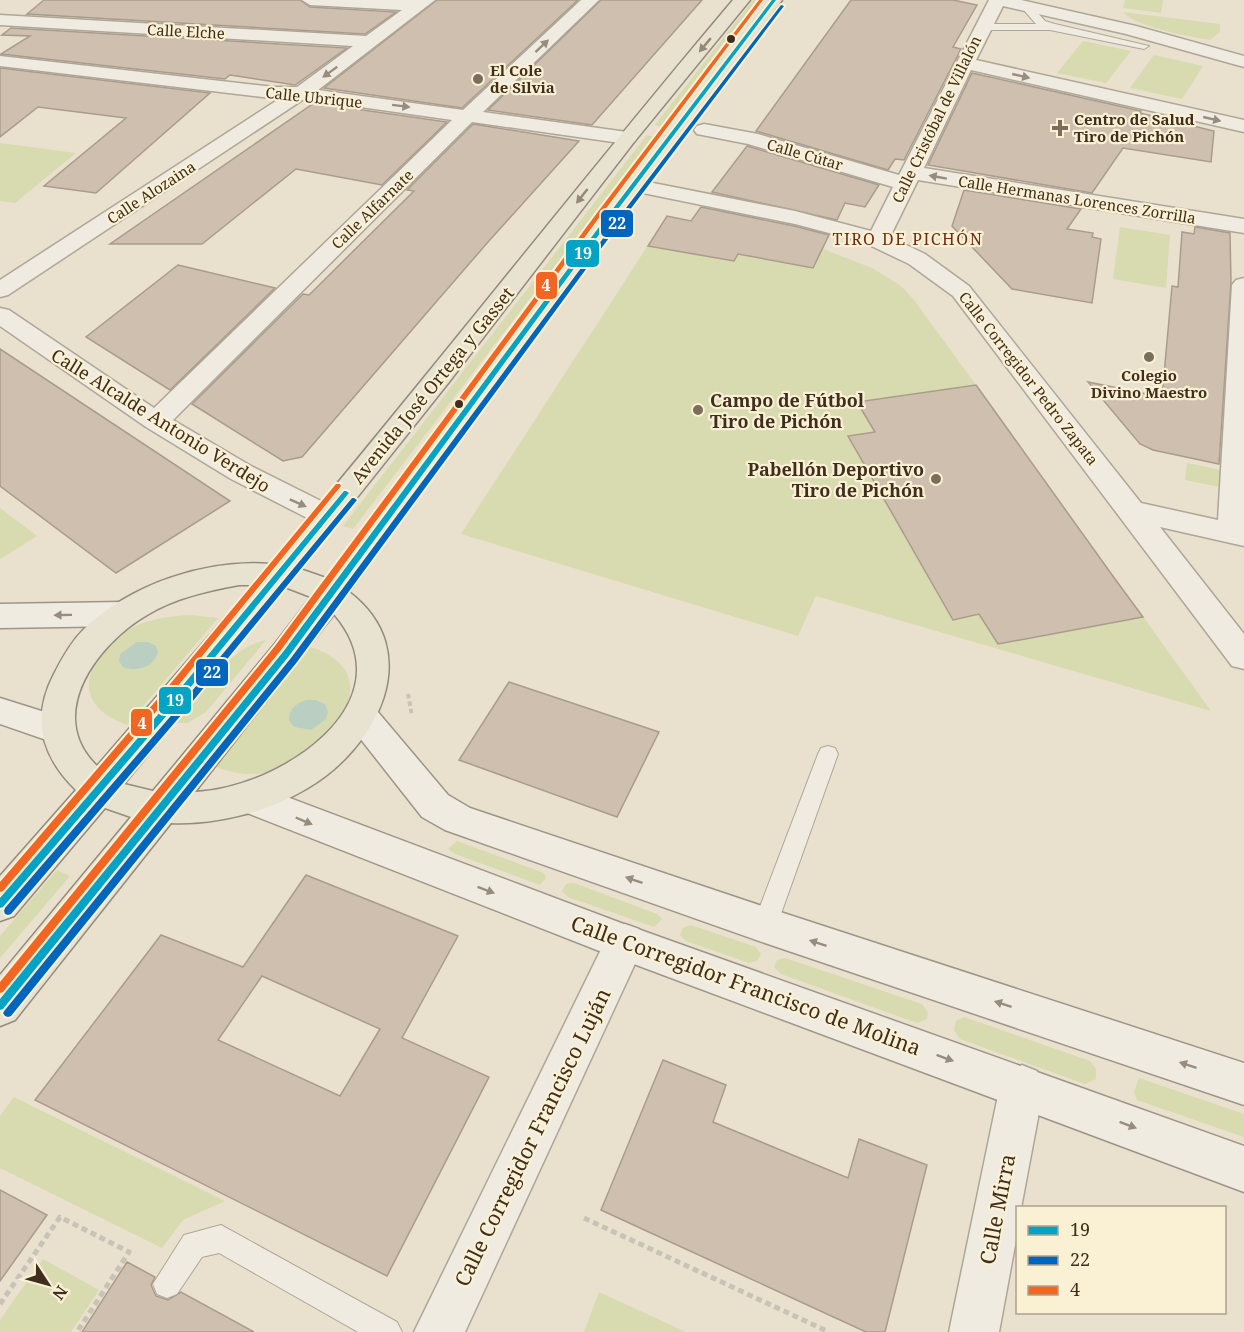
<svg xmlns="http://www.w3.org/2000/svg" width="1244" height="1332" viewBox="0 0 1244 1332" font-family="'Noto Serif',serif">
	<rect width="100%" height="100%" fill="#e9e1ce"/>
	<g fill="#d8daaf" fill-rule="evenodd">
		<path d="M753,0H760L662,127L655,125Z"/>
		<path d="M1125,0H1163L1161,13L1123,8Z"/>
		<path d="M1123,12L1220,24V32L1210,40C1190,37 1136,27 1123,12Z"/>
		<path d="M1083,41L1131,51L1106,83L1057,73Z"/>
		<path d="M1154,55L1203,66L1182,99L1130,88Z"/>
		<path d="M647,135L654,137L353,529L343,526Z"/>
		<path d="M0,143L76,153L15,203L0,201Z"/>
		<path d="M667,216L823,249L872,268L901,286L914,300L976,385L1211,711L816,596L798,636L461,534Z"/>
		<path d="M1120,227L1170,235L1166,288L1113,279Z"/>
		<path d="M1187,463L1221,470L1220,487L1185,480Z"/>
		<path d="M0,508L37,536L0,559Z"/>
		<path d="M191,615L218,618L127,725C116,720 104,716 96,705C77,682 100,648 120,634C142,620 166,616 191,615ZM137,642L158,653C152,668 129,676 119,661L120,654Z"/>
		<path d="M266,640L206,712L188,723H176C201,694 227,648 266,640Z"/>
		<path d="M307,646C403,673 318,769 256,774C240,775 226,771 211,765ZM306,700H316L325,704L311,730L294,727Z"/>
		<path d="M457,841L544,873L546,878L540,885L455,854L448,849Z"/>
		<path d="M57,870L70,876L0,958V936Z"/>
		<path d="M574,883L657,914L662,919L654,927L568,897L562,891L566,884Z"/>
		<path d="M691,925L756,947L761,954L757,961L749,963L686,941L680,935L683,928Z"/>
		<path d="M785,958L922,1004L928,1013L927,1019L917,1023L781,974L774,967L777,960Z"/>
		<path d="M964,1017L1090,1061L1096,1069V1079L1085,1084L960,1039L954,1030L956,1021Z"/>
		<path d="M1139,1078L1244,1114V1137L1137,1100L1134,1092Z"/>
		<path d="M14,1097L225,1201L183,1220L162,1248L0,1168V1116Z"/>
		<path d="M43,1259L99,1290L71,1332H0V1320Z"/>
		<path d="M599,1292L686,1332H584Z"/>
	</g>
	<g fill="#bacec2">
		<path d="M137,642H148L156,646L158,653C152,668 137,672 123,667L119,661L120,654Z"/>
		<path d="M306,700H316L325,704L328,712L326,719L311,730L294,727L289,720C289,708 295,705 306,700Z"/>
	</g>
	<g fill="#cebfae" stroke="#aa9c8c" stroke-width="1.5" fill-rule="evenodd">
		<path d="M44,0H300L310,7L396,12L365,34L27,14Z"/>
		<path d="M437,0H578L462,108L324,88Z"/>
		<path d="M601,0H702L592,125L488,110Z"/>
		<path d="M851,0H953L977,5L953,47L961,49L904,160L895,159L888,170L756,131Z"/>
		<path d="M11,28L347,48L295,85L230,75L225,79L1,54L30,36L2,35Z"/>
		<path d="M0,68L210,93L96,193L44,186L126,118L38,107L0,137Z"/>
		<path d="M972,73L1141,111L1140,113L1214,131L1211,162L1123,148L1092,193L928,165Z"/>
		<path d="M314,103L447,122L382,185L296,169L202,244H110Z"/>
		<path d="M473,124L579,141L488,242L302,457L283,461L192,404L303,294L309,295L414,191L407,190Z"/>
		<path d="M747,146L879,185L865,207L845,203L837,220L712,192Z"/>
		<path d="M964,190L1081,209L1067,229L1093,233L1092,237L1101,239L1092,303L1012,289L952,226Z"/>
		<path d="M701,207L794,226L829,235L813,268L738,254L734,261L648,246L667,216L691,221Z"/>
		<path d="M1195,227L1230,233L1231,282L1219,464L1153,450L1140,444L1088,382L1162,397L1172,286L1178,287L1182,232L1194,234Z"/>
		<path d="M178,265L275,288L170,390L86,337Z"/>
		<path d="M0,349L230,501L116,573L0,486Z"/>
		<path d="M976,385L1115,579L1143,617L998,644L979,614L953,620L848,436L875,432L857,402Z"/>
		<path d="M509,682L659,732L617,817L459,760Z"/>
		<path d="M306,875L458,936L402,1038L489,1077L387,1276L35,1100L161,935L243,967ZM262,976L380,1029L340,1096L218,1040Z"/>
		<path d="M663,1060L726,1085L713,1122L848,1178L859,1139L927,1165L885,1332H866L601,1210Z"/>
		<path d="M0,1190L47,1215L0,1281Z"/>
		<path d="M127,1262L155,1277L151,1285L156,1296L168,1300L181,1292L254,1332H82Z"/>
	</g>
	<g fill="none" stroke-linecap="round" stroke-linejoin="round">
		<defs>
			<g id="lane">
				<path d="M1022,4H1030L1045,21L1055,24L1149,46L1144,49L1050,30H982L977,27L982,24H1036L1022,8Z"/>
				<path d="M828,746L835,748L838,754L777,925L773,932L765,935L757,932L753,925L818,754L821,748Z"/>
				<path d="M221,1225L397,1322L402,1332H358L219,1253L202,1257L177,1294L167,1298L157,1294L153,1284L184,1235Z"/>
			</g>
			<g id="street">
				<path d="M302,0H435L318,90L463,110L581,0H599L483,112L627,132L634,134L637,138L634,142L627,144L472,122L173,420L251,466L337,509L342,516L337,523L327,526L317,523L231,479L146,427L0,326V308L9,310L154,408L452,120L304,99L8,295L0,297V280L279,99L0,66V56L274,87H297L353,46L0,25V15L366,36L402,10L310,5Z"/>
				<path d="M989,0H1021L1136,26L1244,56V67L1126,34L1003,6L976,60L1244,120V132L971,70L924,168L1244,219V233L918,180L890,237L925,254L969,286L1141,503L1218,520L1232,285L1236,280L1244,278V546L1160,527L1244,634V669L1232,666L953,296L909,264L863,242L795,224L633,191L626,189L622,185L626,181L633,179L795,211L871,231L893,187L748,144L697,134L694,130L697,126L704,124L758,134L899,175Z"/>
				<path d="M625,924L639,929L645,942L465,1332H414L611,929Z"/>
				<path d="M1022,1065L1037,1071L1044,1086L1021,1208H1018V1229L999,1332H949L1000,1086L1007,1071Z"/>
			</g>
			<g id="secondary">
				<path d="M122,602L133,606L138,614L133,622L122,626L0,628V604Z"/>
				<path d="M0,698L70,720L75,730L70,740L58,744L0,724Z"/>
				<path d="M360,701L372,705L448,795L470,808L765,907L1244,1063V1105L765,943L445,830L422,817L348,723L343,714L348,705Z"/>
				<path d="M250,783L621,923L1244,1146V1192L607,954L237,809L232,798L237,787Z"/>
			</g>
			<path id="primary" d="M733,0H750L634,142L449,382L300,569L326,578L765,0H782L615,225L349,592C428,652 376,749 306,789C267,812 216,825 171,823L15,1020L0,1026V975L131,817L105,808L14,916L0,921V876L76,790C41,756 31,718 54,674C62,658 71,642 84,629C131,584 206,559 270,564C427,378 576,186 733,0ZM239,585H253L97,766C44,715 97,644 147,615C175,598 207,591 239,585ZM285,587L311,597L274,645L153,791L124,784ZM334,614C411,704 277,789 195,792Z"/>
		</defs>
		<use href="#lane" stroke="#aea697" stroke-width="2"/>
		<use href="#street" stroke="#aea697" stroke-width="3"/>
		<use href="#secondary" stroke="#9e9587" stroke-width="3"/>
		<use href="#primary" stroke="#948b7e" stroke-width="3"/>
		<path stroke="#c9c2b7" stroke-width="4" stroke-dasharray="4.5 3" stroke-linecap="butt" d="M408,694L412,716"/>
		<g stroke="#c9c2b7" stroke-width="5" stroke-dasharray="6 4" stroke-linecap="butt">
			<path d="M584,1218L829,1332"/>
			<path d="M0,1304L60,1217L129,1252L77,1332"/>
		</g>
		<use href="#lane" fill="#f0ebe1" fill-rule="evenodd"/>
		<use href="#street" fill="#f0ebe1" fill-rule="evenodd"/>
		<use href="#secondary" fill="#f0ebe1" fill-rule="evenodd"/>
		<use href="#primary" fill="#e8e2d1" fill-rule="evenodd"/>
		<defs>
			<g id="bus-1">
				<path d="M772,0H776L609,221L289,656L3,1009L0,1010V999L283,652L605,219Z"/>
				<path d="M344,491H346L349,493L180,700L3,907L0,908V898L174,696Z"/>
			</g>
			<g id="bus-2">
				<path d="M781,5L784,6L617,227L297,662L11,1016L8,1017L5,1016L3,1013L5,1010L291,658L613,225Z"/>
				<path d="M352,498H354L357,500L188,707L11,914L8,915L5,914L4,911L5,908L182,703Z"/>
			</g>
			<g id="bus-3">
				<path d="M759,0H763L601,215L281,650L3,992L0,993V982L275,646L597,213Z"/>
				<path d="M336,484H340L341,486L172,693L3,891L0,892V882L166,689Z"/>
			</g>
		</defs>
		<use href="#bus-1" stroke="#faf0d4" stroke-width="4"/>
		<use href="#bus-2" stroke="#faf0d4" stroke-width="4"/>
		<use href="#bus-3" stroke="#faf0d4" stroke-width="4"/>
		<use href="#bus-1" fill="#03a3c5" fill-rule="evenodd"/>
		<use href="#bus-2" fill="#0065bd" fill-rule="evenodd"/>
		<use href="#bus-3" fill="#f26522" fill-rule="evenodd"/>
	</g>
	<defs><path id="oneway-solid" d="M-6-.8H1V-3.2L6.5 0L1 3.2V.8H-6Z" transform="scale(1.5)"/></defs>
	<g fill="#948877">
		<use href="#oneway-solid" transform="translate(705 45) rotate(130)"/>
		<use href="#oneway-solid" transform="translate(582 196) rotate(128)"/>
	</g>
	<g fill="#988c7f">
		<use href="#oneway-solid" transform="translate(542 46) rotate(-43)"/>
		<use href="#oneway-solid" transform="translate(330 72) rotate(144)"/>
		<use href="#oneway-solid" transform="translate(1021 76) rotate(13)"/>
		<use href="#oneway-solid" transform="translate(401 106) rotate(7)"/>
		<use href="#oneway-solid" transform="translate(1212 119) rotate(13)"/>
		<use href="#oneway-solid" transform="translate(938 177) rotate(-170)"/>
		<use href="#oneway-solid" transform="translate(298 503) rotate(24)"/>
		<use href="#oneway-solid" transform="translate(63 615) rotate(179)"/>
		<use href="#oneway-solid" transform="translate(304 821) rotate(23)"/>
		<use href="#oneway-solid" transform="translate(634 880) rotate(-161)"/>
		<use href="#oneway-solid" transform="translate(486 890) rotate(21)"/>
		<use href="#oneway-solid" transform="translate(818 943) rotate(-162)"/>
		<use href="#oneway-solid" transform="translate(1003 1004) rotate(-162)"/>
		<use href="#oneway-solid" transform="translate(945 1058) rotate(20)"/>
		<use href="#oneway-solid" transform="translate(1188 1065) rotate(-162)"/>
		<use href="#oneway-solid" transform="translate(1128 1125) rotate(21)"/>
	</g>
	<g fill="#3f2e1d" stroke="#faf0d4" stroke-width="2">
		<circle cx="731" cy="39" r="5"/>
		<circle cx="459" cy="404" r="5"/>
	</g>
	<g fill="#7a6d5b" stroke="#faf0d4" stroke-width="2">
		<circle cx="478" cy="79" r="6"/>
		<path d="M1057 119h6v6h6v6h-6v6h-6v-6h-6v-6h6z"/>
		<circle cx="1149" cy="357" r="6"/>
		<circle cx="698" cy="410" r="6"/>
		<circle cx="936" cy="479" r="6"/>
	</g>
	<g text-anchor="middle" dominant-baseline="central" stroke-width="4.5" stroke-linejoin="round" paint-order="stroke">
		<g font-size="15" fill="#3f2e1d" stroke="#faf0d4">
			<text transform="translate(186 31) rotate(3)">Calle Elche</text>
			<text transform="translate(314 97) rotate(6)">Calle Ubrique</text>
			<text transform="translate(936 119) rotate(-64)">Calle Cristóbal de Villalón</text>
			<text transform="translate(805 154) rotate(16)">Calle Cútar</text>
			<text transform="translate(151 192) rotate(-33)">Calle Alozaina</text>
			<text transform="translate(1077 199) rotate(9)">Calle Hermanas Lorences Zorrilla</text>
			<text transform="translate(372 209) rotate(-44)">Calle Alfarnate</text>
			<text transform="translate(1029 378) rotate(52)">Calle Corregidor Pedro Zapata</text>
		</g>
		<g font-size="15" font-weight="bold" fill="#3f2e1d" stroke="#faf0d4" text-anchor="start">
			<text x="490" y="70">El Cole<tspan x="490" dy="17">de Silvia</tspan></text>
			<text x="1074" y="119">Centro de Salud<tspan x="1074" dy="17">Tiro de Pichón</tspan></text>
			<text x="1149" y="375" text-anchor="middle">Colegio<tspan x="1149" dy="17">Divino Maestro</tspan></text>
		</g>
		<g font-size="16" letter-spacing="1.5" fill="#712c16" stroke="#faf0d4">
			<text x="908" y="239">TIRO DE PICHÓN</text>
		</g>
		<g font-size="18" fill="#3f2e1d" stroke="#faf0d4">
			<text transform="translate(432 385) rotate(-51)">Avenida José Ortega y Gasset</text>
			<text transform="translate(161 420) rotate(32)">Calle Alcalde Antonio Verdejo</text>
		</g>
		<g font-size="18" font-weight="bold" fill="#3f2e1d" stroke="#faf0d4" text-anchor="start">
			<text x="710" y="400">Campo de Fútbol<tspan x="710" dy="21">Tiro de Pichón</tspan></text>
			<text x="924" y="469" text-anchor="end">Pabellón Deportivo<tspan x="924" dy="21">Tiro de Pichón</tspan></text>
		</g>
		<g font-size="21" fill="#3f2e1d" stroke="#faf0d4">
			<text transform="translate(746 985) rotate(20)">Calle Corregidor Francisco de Molina</text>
			<text transform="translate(532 1137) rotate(-64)">Calle Corregidor Francisco Luján</text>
			<text transform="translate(997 1209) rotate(-79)">Calle Mirra</text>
		</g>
	</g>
	<g stroke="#faf0d4" stroke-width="2">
		<rect x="600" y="209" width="34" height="29" rx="6" fill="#0065bd"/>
		<rect x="565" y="239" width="35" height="29" rx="6" fill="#03a3c5"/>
		<rect x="535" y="271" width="23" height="29" rx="6" fill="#f26522"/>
		<rect x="195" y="658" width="34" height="29" rx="6" fill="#0065bd"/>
		<rect x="158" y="686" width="34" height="29" rx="6" fill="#03a3c5"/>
		<rect x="130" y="708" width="23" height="29" rx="6" fill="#f26522"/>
	</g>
	<g font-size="16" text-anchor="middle" font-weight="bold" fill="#fff">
		<text x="617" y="229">22</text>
		<text x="583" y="259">19</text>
		<text x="546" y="291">4</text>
		<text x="212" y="678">22</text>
		<text x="175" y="706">19</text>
		<text x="142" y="729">4</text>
	</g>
	<rect x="1016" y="1206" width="210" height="108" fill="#faf0d4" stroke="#afa28b" stroke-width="1.5"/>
	<rect x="1028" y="1226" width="30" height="9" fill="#03a3c5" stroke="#afa28b" stroke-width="1.5"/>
	<text x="1070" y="1236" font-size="18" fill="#3f2e1d">19</text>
	<rect x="1028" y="1256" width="30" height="9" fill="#0065bd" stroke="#afa28b" stroke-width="1.5"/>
	<text x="1070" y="1266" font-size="18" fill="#3f2e1d">22</text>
	<rect x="1028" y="1286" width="30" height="9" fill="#f26522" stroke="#afa28b" stroke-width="1.5"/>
	<text x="1070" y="1296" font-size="18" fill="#3f2e1d">4</text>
	<g transform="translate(48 1284) rotate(126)" stroke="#faf0d4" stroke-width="4.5" paint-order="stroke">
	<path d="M0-4.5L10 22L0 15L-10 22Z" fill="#3f2e1d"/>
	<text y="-9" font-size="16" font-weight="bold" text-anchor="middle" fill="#3f2e1d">N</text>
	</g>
</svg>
